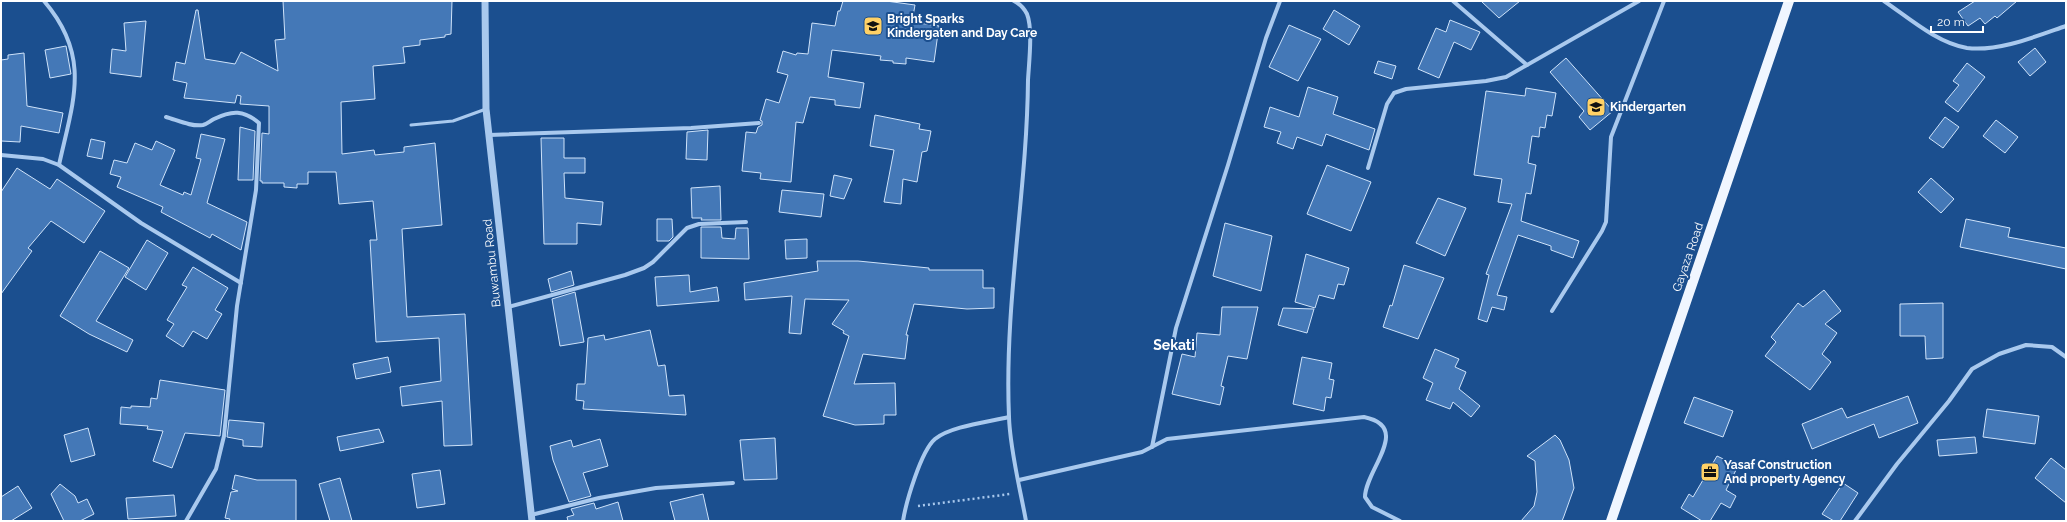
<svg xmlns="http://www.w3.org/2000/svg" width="2067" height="522" viewBox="0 0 2067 522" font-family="Raleway,sans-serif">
	<rect width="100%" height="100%" fill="#1b4f8f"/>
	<g fill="#4478b7" stroke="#cfe3fa">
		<path d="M283,1H452L451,34L445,35V37L420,40V45L403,47L405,63L373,66L375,99L341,102L342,154L374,150L375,155L404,152V147L435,143L442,225L402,229L407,317L465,314L472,445L444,446L442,401L402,406L400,387L441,381L439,338L376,342L370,240H377L373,201L339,204L336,172H308V184H297V188L284,187V183H262V181H260L262,133L269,134V106L240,104L241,96L237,95L235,103L184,98L187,83L173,80L176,62L185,64L196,10H198L205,59L235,64L241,52L278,71L275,40L285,39Z"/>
		<path d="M843,1H886L915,5L912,22L939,26L934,62L906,58V64L893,63V61L880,60L881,56L832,50L828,77L864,83L860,108L835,105V100L810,97L803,123L796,122L791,182L760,179L761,173L742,171L746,132L756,133L758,127L762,125V121L760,120L766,99L779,103L788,75L777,72L783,51L796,55L797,53L808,54L812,23L835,26L838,11H840Z"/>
		<path d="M1481,1H1520L1499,18Z"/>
		<path d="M1975,1H2017L1997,18L1995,16L1985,24L1980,18L1968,26L1958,12Z"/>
		<path d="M1334,10L1360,26L1349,45L1323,29Z"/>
		<path d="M1450,20L1480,32L1471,50L1454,42L1439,78L1418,69L1436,28L1446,32Z"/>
		<path d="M146,21L141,77L110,73L112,49L126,51L124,23Z"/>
		<path d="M1289,25L1321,39L1298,81L1269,67Z"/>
		<path d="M66,46L71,74L50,78L45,50Z"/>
		<path d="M2035,48L2046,62L2030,76L2018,62Z"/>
		<path d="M24,53L27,106L63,113L59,133L21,126L20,142L1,141V60L8,59V55Z"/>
		<path d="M1566,58L1613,111L1590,130L1579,117L1584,111L1550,72Z"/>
		<path d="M1378,61L1396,66L1392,79L1374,73Z"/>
		<path d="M1967,63L1985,77L1958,112L1945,102L1959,85L1953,81Z"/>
		<path d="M1308,87L1338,97L1333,114L1375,129L1369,150L1326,134L1322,146L1297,137L1293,149L1277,143L1281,132L1264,127L1270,107L1299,117Z"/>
		<path d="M1526,88L1556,93L1552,116L1547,115L1545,128L1540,127L1539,137L1532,136L1528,163L1536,165L1531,194L1526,193L1521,221L1579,241L1573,258L1551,250V246L1518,235L1497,295L1507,297L1504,310L1492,307L1487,322L1478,319L1489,275L1486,274L1512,204L1498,202L1502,179L1474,175L1486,91L1525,96Z"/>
		<path d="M875,115L920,124L919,129L931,131L927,151L922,152L917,182L903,179L901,204L884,202L894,150L870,146Z"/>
		<path d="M1945,117L1959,127L1943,148L1929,138Z"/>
		<path d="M1996,120L2018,137L2005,153L1983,136Z"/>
		<path d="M240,127L255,131L253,180H238Z"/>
		<path d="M708,130L707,160L686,159L687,132Z"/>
		<path d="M201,134L225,139L207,203L247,222L241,250L212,234L210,238L161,212L163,207L117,187L121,177L110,174L114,160L127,163L135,143L152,150L156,141L175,150L160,185L183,195L184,192L191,195L201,159L196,158Z"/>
		<path d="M541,138H564V158H585V173H564L565,198L603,202L601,225L577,223V244H544Z"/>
		<path d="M91,139L105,142L102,159L87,156Z"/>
		<path d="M1327,165L1371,182L1351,231L1307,214Z"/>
		<path d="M17,168L50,189L57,179L105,211L84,243L51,221L28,248L32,251L1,294V192Z"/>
		<path d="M834,175L852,179L844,199L830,196Z"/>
		<path d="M1931,178L1954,199L1941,213L1918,192Z"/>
		<path d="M720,186L721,220H701L702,218H692L691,188Z"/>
		<path d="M782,190L824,194L821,217L779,212Z"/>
		<path d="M1438,198L1466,208L1445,256L1416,243Z"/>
		<path d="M657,219H672L673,237L669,241H657Z"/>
		<path d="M1966,219L2010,228L2008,237L2066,248V269L1960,247Z"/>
		<path d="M1225,223L1272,236L1261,291L1213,276Z"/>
		<path d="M701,227H721L722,238L735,239L736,228H748L749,259L701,258Z"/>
		<path d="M807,239V258L786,259L785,240Z"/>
		<path d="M147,240L168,253L146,290L125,277Z"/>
		<path d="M100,251L129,268L96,321L133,340L127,352L89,334L60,316Z"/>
		<path d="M1306,254L1349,268L1344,285L1338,284L1334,299L1319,295L1315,308L1295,302Z"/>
		<path d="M817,261H858L929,268V270H983V288H994V308L967,309L914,304L906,335H908L905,359L863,354L854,384L895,383L896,415H884V424L855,425L823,416L849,336L843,333L844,331L832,324L849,300L805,299L801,334L789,333L792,296L745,300L744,283L818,271Z"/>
		<path d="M1404,265L1444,278L1418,339L1383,327L1390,305L1392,306Z"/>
		<path d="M193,267L228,288L215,310L222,314L207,339L193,331L183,347L166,336L174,324L167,320L187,287L182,285Z"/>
		<path d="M571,271L574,285L551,292L548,279Z"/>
		<path d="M689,275L690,292L717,287L719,301L657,306L655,277Z"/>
		<path d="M1824,290L1841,311L1825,324L1837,333L1822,354L1831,362L1810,390L1765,356L1776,342L1771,337L1798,303L1803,307Z"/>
		<path d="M575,292L584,342L560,346L552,299Z"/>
		<path d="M1943,303V358L1926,359L1925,336H1900V304Z"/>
		<path d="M1222,307H1258L1247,359L1228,356L1221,386L1224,387L1220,405L1172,394L1182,354L1195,357L1197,333L1220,335Z"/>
		<path d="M1283,308L1314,309L1307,333L1278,325Z"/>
		<path d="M650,330L658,366L665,365L669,396L684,395L686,415L583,409L584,401L576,400L577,384H585L588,338L604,335L605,340Z"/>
		<path d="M1435,349L1459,359L1455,367L1466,372L1459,389L1480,406L1471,417L1453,402L1450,409L1426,400L1433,383L1423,378Z"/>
		<path d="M388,357L391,372L356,379L353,364Z"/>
		<path d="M1302,357L1332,363L1329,379L1334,380L1331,398L1326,397L1324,411L1293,404Z"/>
		<path d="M160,380L225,390L220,436L185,433L172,468L153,461L163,431L147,429L148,426L120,424L121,407L131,408V406L150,407L151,398L157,399Z"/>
		<path d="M1908,396L1918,423L1879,438L1874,424L1812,449L1802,424L1842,408L1847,418Z"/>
		<path d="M1694,397L1733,411L1723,437L1684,423Z"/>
		<path d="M1987,409L2039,416L2035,444L1983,437Z"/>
		<path d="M229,420L264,423L262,447L243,446V440L227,437Z"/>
		<path d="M88,428L95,455L71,462L64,435Z"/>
		<path d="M379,429L384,442L340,451L337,437Z"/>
		<path d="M1555,435L1560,440L1569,460L1574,488L1564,516L1562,521H1521L1534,506L1537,492L1535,461L1527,456Z"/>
		<path d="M1975,437L1977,453L1939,456L1937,440Z"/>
		<path d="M775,438L777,479L744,480L740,440Z"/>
		<path d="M600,439L608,466L583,473L591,496L569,502L553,460L550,446L571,440L573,447Z"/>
		<path d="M1717,456L1738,466L1726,490L1736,496L1730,508L1721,503L1710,521H1702L1681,508L1689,494L1693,497Z"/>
		<path d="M2051,458L2066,470V503L2035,478Z"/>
		<path d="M440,470L445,504L417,508L412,474Z"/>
		<path d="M235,475L257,480H296V521H229L230,519L225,518L231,492L238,491L232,489Z"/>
		<path d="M340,478L352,521H330L319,484Z"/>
		<path d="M1843,483L1858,493L1840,521H1834L1822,514Z"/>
		<path d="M60,484L75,496L78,503L87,499L94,514L80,521H64L51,494Z"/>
		<path d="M18,486L32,508L11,521H1V497Z"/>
		<path d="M703,494L709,521H675L670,502Z"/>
		<path d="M174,495L176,516L128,519L126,498Z"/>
		<path d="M618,502L623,521H568L567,517L574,515L571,509L594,503L596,509Z"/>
	</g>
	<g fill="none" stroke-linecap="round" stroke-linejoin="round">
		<path stroke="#a9c9ee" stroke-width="2.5" stroke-dasharray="2 3" stroke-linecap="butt" d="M918,506L1010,494"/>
		<path stroke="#a9c9ee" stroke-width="3" d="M411,125L453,121L486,109"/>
		<g stroke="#a9c9ee" stroke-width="4">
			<path d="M44,1C92,57 73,101 59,165"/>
			<path d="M1014,1C1020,4 1024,8 1027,14C1033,29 1029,62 1028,80C1027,192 1004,303 1009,417C1010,450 1020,488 1026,521"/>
			<path d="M1453,1L1527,65"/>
			<path d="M1884,1C1909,18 1937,43 1967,48C1998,52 2037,36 2066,26"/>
			<path d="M166,117C177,120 191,127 203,125C207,124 210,121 214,119C232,110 244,110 259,123L256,190L237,306L224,436L216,469L186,521"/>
			<path d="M489,135L691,128L759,123"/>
			<path d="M1,155L43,159L59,165L141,223L241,283"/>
			<path d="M1368,168L1387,104L1394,93L1406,89L1486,81L1506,77L1639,1"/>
			<path d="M508,307L625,275L644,268L653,262L687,228L699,224L746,222"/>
			<path d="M1552,311L1602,231L1606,222L1611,137L1664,1"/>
			<path d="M1152,447L1176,328L1228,165L1266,38L1280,1"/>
			<path d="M1019,480L1142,452L1167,439L1364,417C1413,427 1365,470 1365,497L1372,507L1400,521"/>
			<path d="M531,515L599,498L656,488L733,483"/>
			<path d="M903,521C906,502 921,451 935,439C951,426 989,422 1009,417"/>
			<path d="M1855,521L1897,464L1949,401L1972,369L1999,354L2026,345L2052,347L2066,357"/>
		</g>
		<path stroke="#a9c9ee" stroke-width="7" d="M485,1L486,109L532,521"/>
		<path stroke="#f0f6ff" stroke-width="10" d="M1611,521L1789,1"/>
	</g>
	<defs>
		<symbol id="school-square" viewBox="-11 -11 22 22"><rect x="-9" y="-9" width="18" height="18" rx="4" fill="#ffd166" stroke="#1b4f8f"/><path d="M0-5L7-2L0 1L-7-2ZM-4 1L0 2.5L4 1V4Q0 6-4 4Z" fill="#111"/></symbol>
		<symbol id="office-square" viewBox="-11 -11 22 22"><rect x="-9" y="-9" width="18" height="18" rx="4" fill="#ffd166" stroke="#1b4f8f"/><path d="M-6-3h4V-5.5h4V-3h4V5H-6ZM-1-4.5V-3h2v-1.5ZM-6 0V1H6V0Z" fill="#111"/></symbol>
	</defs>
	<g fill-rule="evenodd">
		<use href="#school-square" x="862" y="15" width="22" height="22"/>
		<use href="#school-square" x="1585" y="96" width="22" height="22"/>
		<use href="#office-square" x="1699" y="461" width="22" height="22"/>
	</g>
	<g text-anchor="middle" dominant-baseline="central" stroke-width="4" stroke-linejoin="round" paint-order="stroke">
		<g font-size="12" font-weight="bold" fill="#fff" stroke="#1b4f8f" text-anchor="start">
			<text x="887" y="19">Bright Sparks<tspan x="887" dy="14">Kindergaten and Day Care</tspan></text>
			<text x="1610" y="107">Kindergarten</text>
			<text x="1724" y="465">Yasaf Construction<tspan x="1724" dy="14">And property Agency</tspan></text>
		</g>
		<g font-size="12" fill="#fff" stroke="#1b4f8f">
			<text transform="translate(1688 257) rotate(-71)">Gayaza Road</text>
			<text transform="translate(492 263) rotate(-96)">Buwambu Road</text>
		</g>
		<g font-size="14" font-weight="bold" fill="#fff" stroke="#1b4f8f">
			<text x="1174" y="345">Sekati</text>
		</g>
	</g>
	<rect width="2067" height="522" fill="none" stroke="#ffffff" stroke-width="4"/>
	<path d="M1931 26v6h52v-6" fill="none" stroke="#ffffff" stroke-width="2"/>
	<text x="1937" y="26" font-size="12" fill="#ffffff" stroke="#1b4f8f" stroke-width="3" paint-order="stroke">20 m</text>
</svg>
